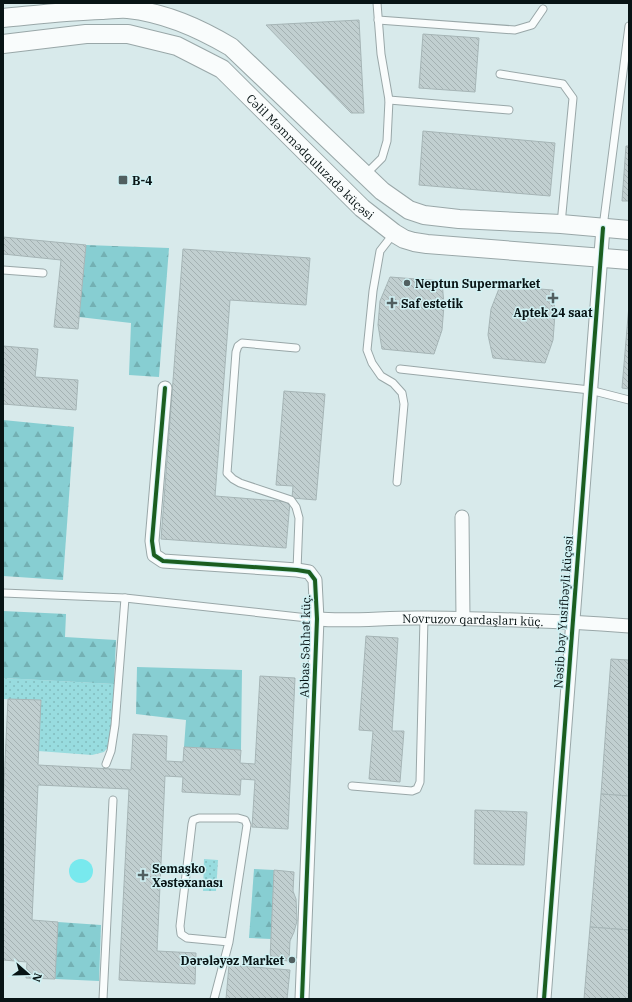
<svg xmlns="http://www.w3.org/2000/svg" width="632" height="1002" viewBox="0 0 632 1002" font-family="'IBM Plex Serif',serif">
	<defs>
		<pattern id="green-dots" width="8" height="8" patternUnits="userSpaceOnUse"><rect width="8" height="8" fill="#98dcdf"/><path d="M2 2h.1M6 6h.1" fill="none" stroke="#82bcbe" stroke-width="1.8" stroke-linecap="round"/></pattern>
		<pattern id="forest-firs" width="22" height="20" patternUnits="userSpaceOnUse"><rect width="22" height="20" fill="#87ced2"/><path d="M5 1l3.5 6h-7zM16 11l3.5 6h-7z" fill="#73b0b3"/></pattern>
		<pattern id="building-back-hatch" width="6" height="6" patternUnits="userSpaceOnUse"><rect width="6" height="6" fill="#c1cfd0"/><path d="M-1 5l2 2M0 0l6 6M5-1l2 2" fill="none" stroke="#a4b1b2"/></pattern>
	</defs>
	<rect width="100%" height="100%" fill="#d8eaeb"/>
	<g fill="url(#green-dots)">
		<path d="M3,678L114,684L112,735L109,746L104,752L92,755L38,751L41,700L3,699Z"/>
		<path d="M204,859L218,860L216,891H203Z"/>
	</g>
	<g fill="url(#forest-firs)">
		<path d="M86,245L169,248L159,377L129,375L131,323L79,317Z"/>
		<path d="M3,420L74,427L63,580L3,576Z"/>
		<path d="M3,611L66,614L65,637L116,640L114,684L3,678Z"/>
		<path d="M137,667L242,670L241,750L184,747L186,720L136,714Z"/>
		<path d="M254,869L274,870L271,939L249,938Z"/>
		<path d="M58,922L101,925L99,981L55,979Z"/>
	</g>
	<circle fill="#78e9ee" cx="81" cy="871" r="12"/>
	<g fill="url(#building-back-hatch)" stroke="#a6b5b6">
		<path d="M359,20L364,113H351L266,25Z"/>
		<path d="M423,34L479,38L475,92L419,88Z"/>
		<path d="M423,131L555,143L550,196L419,185Z"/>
		<path d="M626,146H629V201H622Z"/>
		<path d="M3,237L86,245L78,329L54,327L61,260L3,254Z"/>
		<path d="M183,249L310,258L306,305L230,300L215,496L290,502L286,548L161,539Z"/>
		<path d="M390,277L442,281L444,305L442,330L434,354L382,349L378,325L380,301Z"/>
		<path d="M500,286L553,290L555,314L553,340L545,363L493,358L488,335L491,309Z"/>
		<path d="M629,305V389L622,388Z"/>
		<path d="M3,346L38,349L35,377L78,380L76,410L3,404Z"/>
		<path d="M284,391L325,394L316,500L292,498L293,486L276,485Z"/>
		<path d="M366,636L398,638L392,731H404L400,782L369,779L373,731L359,730Z"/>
		<path d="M611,659L629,660V796L601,794Z"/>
		<path d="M260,676L295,678L288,829L252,827L255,780L241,779L240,795L182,792L183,777L165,776L157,951L196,953L195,984L119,980L129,789L38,785L32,920L58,922L55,979L26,978L27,962L3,960V804L8,699L41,700L38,765L131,770L133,734L167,736L166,761L183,762L184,747L241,750L240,763L255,764Z"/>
		<path d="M601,794L629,796V930L590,927Z"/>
		<path d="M475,810L527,812L524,865L474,864Z"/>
		<path d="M274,870L294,872L293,891L296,899L297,921L294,932L290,941L289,961L270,959Z"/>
		<path d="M590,927L629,930V999H584Z"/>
		<path d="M229,965L290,970L287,999H226Z"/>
	</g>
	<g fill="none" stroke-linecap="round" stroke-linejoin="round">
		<defs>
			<g id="lane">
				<path d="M378,20L515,30L532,25L543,9"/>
				<path d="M500,74L563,84L573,98L561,224"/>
				<path d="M389,100L509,110"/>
				<path d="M366,174L382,158L387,141L389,100L381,54L377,3"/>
				<path d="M603,227L629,26"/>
				<path d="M394,233L380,251L373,291L367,350L372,363L381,376L393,383L402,393L404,404L397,482"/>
				<path d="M3,270L43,273"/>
				<path d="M296,348L242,343L238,346L236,352L227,473L233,479L240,483L291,500L296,507L299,518L297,570"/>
				<path d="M400,369L590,390L629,400"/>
				<path d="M3,593L125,598L317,619"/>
				<path d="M106,764L111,751L115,725L125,598"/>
				<path d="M352,786L412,791L417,789L420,782L424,618"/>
				<path d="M103,999L113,800"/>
				<path d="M214,999L229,942L247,825L245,820L238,818H199L193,820L192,824L180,926L181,934L187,938L229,942"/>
			</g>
			<g id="street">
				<path d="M165,388L152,541L154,555L163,561L297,570L309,572L315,580L317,619L302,999"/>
				<path d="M462,517L463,619"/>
				<path id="s1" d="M317,619C353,622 389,617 426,618C494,619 562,621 629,626"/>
				<path d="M544,999L603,228"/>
			</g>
			<g id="secondary">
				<path d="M3,18C35,15 68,11 101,10C110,10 119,8 128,9C166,13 199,28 231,47L382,191L409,210L424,215L459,219L561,224L629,230"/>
				<path id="s2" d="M3,44L86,34H128L177,46L222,69L362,208L394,233L404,239L414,242L427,244L629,260"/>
			</g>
		</defs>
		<use href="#lane" stroke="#99a7a8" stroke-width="9"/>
		<use href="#street" stroke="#99a7a8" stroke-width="15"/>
		<use href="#secondary" stroke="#99a7a8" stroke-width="20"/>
		<use href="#lane" stroke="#f9fcfc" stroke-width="7"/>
		<use href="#street" stroke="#f9fcfc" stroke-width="13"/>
		<use href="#secondary" stroke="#f9fcfc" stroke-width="18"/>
		<defs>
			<g id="cycleway">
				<path d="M165,388L152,541L154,555L163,561L297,570L309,572L315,580L317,619L302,999"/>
				<path d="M544,999L603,228"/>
			</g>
		</defs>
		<use href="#cycleway" stroke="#d0f1f3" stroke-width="6"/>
		<use href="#cycleway" stroke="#1b5e20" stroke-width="4"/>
	</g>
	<g fill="#515f60" stroke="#d0f1f3" stroke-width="1.5">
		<rect x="118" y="175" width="10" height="10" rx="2"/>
		<circle cx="407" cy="283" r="4"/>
		<path d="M551 292h4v4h4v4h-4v4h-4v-4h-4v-4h4z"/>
		<path d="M390 297h4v4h4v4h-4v4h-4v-4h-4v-4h4z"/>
		<path d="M141 869h4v4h4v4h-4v4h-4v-4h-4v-4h4z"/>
		<circle cx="292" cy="960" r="4"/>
	</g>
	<g text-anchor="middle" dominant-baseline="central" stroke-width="3" stroke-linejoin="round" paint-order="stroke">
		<g font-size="12" fill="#081415" stroke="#d0f1f3">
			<text stroke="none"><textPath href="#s2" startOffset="351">Cəlil Məmmədquluzadə küçəsi</textPath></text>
			<text transform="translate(563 612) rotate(-86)">Nəsib bəy Yusifbəyli küçəsi</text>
			<text stroke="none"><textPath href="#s1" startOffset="156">Novruzov qardaşları küç.</textPath></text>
			<text transform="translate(305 646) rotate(-89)">Abbas Səhhət küç.</text>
		</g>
		<g font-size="12" font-weight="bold" fill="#081415" stroke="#d0f1f3" text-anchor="start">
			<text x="132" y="180">B-4</text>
			<text x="415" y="283">Neptun Supermarket</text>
			<text x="401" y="303">Saf estetik</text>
			<text x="553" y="312" text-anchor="middle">Aptek 24 saat</text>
			<text x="152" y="868">Semaşko<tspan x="152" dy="14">Xəstəxanası</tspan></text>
			<text x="284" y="960" text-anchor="end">Dərələyəz Market</text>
		</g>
	</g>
	<rect width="632" height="1002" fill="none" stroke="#081415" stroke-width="8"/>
	<g transform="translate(28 974) rotate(110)" stroke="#d0f1f3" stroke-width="3" paint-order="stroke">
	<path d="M0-3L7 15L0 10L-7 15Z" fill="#081415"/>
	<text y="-6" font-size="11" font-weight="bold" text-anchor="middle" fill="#081415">N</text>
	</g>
</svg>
